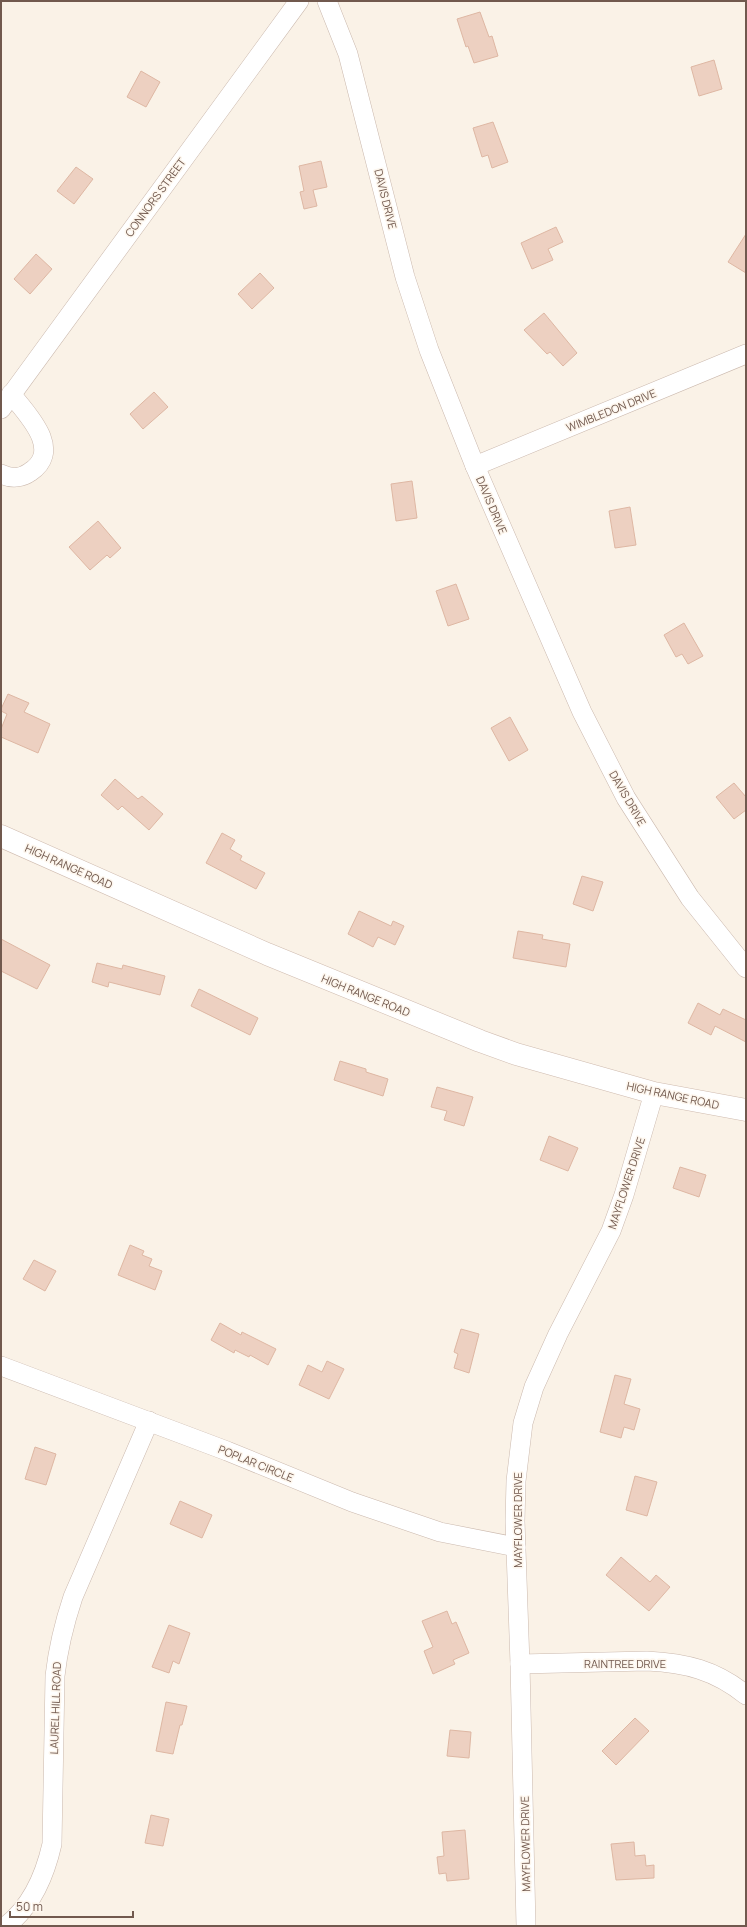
<svg xmlns="http://www.w3.org/2000/svg" width="747" height="1927" viewBox="0 0 747 1927" font-family="Manrope,sans-serif">
	<rect width="100%" height="100%" fill="#faf2e7"/>
	<g fill="#edd0c1" stroke="#deb7a3">
		<path d="M480,12L489,37L492,36L498,56L474,63L468,46L466,47L457,19Z"/>
		<path d="M714,60L722,89L699,96L691,67Z"/>
		<path d="M141,71L160,82L146,107L127,97Z"/>
		<path d="M493,122L508,162L492,168L488,155L482,157L473,128Z"/>
		<path d="M321,161L327,187L313,190L317,206L304,209L300,192L304,191L299,166Z"/>
		<path d="M76,167L93,179L74,204L57,191Z"/>
		<path d="M556,227L563,242L548,249L553,260L532,269L521,243Z"/>
		<path d="M746,234V273L728,262Z"/>
		<path d="M36,254L52,269L30,294L14,279Z"/>
		<path d="M260,273L274,288L252,309L238,294Z"/>
		<path d="M544,313L577,353L563,366L550,352L547,354L524,330Z"/>
		<path d="M154,392L168,407L143,429L130,414Z"/>
		<path d="M412,481L417,518L396,521L391,484Z"/>
		<path d="M630,507L636,545L615,548L609,511Z"/>
		<path d="M98,521L121,548L110,558L107,555L90,570L69,547Z"/>
		<path d="M456,584L469,619L448,626L436,591Z"/>
		<path d="M684,623L703,656L688,664L682,654L676,657L664,635Z"/>
		<path d="M8,694L29,703L24,712L50,724L38,753L1,737V729L7,714L1,711V709Z"/>
		<path d="M510,717L528,750L509,761L491,728Z"/>
		<path d="M115,779L138,799L142,796L163,814L149,830L122,806L118,810L101,795Z"/>
		<path d="M734,783L746,797V810L734,819L716,797Z"/>
		<path d="M222,833L235,840L230,849L242,856L240,860L265,873L256,889L206,863Z"/>
		<path d="M582,876L603,882L593,911L573,904Z"/>
		<path d="M359,911L391,926L393,921L404,926L395,945L378,937L373,947L348,934Z"/>
		<path d="M518,931L543,935L542,939L570,944L566,967L513,958Z"/>
		<path d="M1,939L50,965L37,989L1,971Z"/>
		<path d="M97,963L122,969L123,965L165,976L160,995L109,982L108,987L92,982Z"/>
		<path d="M199,989L258,1018L250,1035L191,1006Z"/>
		<path d="M698,1003L720,1015L723,1009L746,1020V1042L715,1026L711,1035L688,1023Z"/>
		<path d="M340,1061L366,1069V1072L388,1079L383,1096L334,1080Z"/>
		<path d="M437,1087L473,1097L464,1126L444,1120L447,1111L431,1107Z"/>
		<path d="M549,1136L578,1148L568,1171L540,1160Z"/>
		<path d="M680,1167L706,1175L699,1197L673,1188Z"/>
		<path d="M130,1245L144,1251L142,1255L152,1259L149,1266L162,1271L155,1290L118,1275Z"/>
		<path d="M34,1260L56,1271L45,1291L23,1279Z"/>
		<path d="M220,1323L241,1335L242,1332L276,1349L268,1365L250,1355L249,1357L235,1350L234,1353L211,1340Z"/>
		<path d="M461,1329L479,1334L469,1373L454,1368L458,1354L454,1352Z"/>
		<path d="M327,1361L344,1369L329,1399L299,1385L308,1365L322,1372Z"/>
		<path d="M615,1375L631,1379L624,1404L640,1409L634,1430L624,1427L621,1438L600,1432Z"/>
		<path d="M35,1447L56,1454L46,1485L25,1479Z"/>
		<path d="M635,1476L657,1482L647,1516L626,1510Z"/>
		<path d="M180,1501L212,1515L202,1538L170,1524Z"/>
		<path d="M621,1557L650,1582L656,1575L670,1587L649,1611L606,1575Z"/>
		<path d="M447,1611L452,1624L456,1622L469,1653L453,1660L455,1664L433,1674L424,1651L433,1647L422,1621Z"/>
		<path d="M169,1625L190,1633L179,1664L173,1661L169,1673L152,1667Z"/>
		<path d="M166,1702L187,1706L182,1725H180L173,1754L156,1751Z"/>
		<path d="M635,1718L649,1731L616,1765L602,1751Z"/>
		<path d="M450,1730L471,1732L469,1758L447,1756Z"/>
		<path d="M151,1815L169,1819L163,1846L145,1843Z"/>
		<path d="M465,1830L469,1879L447,1881L446,1873L439,1874L437,1857L444,1856L442,1832Z"/>
		<path d="M634,1842L635,1856L645,1855L646,1866L654,1865V1878L616,1880L611,1844Z"/>
	</g>
	<g fill="none" stroke-linecap="round" stroke-linejoin="round">
		<defs>
			<g id="street">
				<path d="M327,1L348,54L405,277L429,350L475,466L582,712L626,798L690,898L746,968"/>
				<path d="M1,409L299,1"/>
				<path d="M475,466L746,354"/>
				<path d="M1,474C11,479 22,478 30,472C64,450 26,413 11,394"/>
				<path d="M1,1366L227,1451L352,1502L440,1532L516,1547"/>
				<path d="M520,1664L647,1661C686,1663 715,1670 746,1695"/>
				<path d="M6,1926C32,1906 45,1875 52,1844L55,1676C58,1649 64,1624 73,1597L149,1421"/>
				<path d="M526,1926L520,1664L515,1521L516,1481L523,1423L534,1387L558,1334L611,1231L624,1195L654,1093"/>
			</g>
			<path id="secondary" d="M1,836L267,954L480,1041L516,1054L654,1093L746,1110"/>
		</defs>
		<use href="#street" stroke="#cbb9ae" stroke-width="20"/>
		<use href="#secondary" stroke="#cfbbaf" stroke-width="23"/>
		<use href="#street" stroke="#fff" stroke-width="19"/>
		<use href="#secondary" stroke="#fff" stroke-width="22"/>
	</g>
	<g text-anchor="middle" dominant-baseline="central" stroke-width="3" stroke-linejoin="round" paint-order="stroke">
		<g font-size="11" fill="#71594e" stroke="#fdf6ed">
			<text transform="translate(155 197) rotate(-54)">CONNORS STREET</text>
			<text transform="translate(386 199) rotate(76)">DAVIS DRIVE</text>
			<text transform="translate(611 410) rotate(-22)">WIMBLEDON DRIVE</text>
			<text transform="translate(492 505) rotate(67)">DAVIS DRIVE</text>
			<text transform="translate(628 798) rotate(60)">DAVIS DRIVE</text>
			<text transform="translate(69 866) rotate(24)">HIGH RANGE ROAD</text>
			<text transform="translate(366 995) rotate(22)">HIGH RANGE ROAD</text>
			<text transform="translate(673 1095) rotate(12)">HIGH RANGE ROAD</text>
			<text transform="translate(626 1183) rotate(-72)">MAYFLOWER DRIVE</text>
			<text transform="translate(256 1463) rotate(22)">POPLAR CIRCLE</text>
			<text transform="translate(517 1520) rotate(-90)">MAYFLOWER DRIVE</text>
			<text x="625" y="1663">RAINTREE DRIVE</text>
			<text transform="translate(55 1708) rotate(-88)">LAUREL HILL ROAD</text>
			<text transform="translate(525 1844) rotate(-91)">MAYFLOWER DRIVE</text>
		</g>
	</g>
	<rect width="747" height="1927" fill="none" stroke="#71594e" stroke-width="4"/>
	<path d="M10 1911v6h123v-6" fill="none" stroke="#71594e" stroke-width="2"/>
	<text x="16" y="1911" font-size="12" fill="#71594e" stroke="#fdf6ed" stroke-width="3" paint-order="stroke">50 m</text>
</svg>
